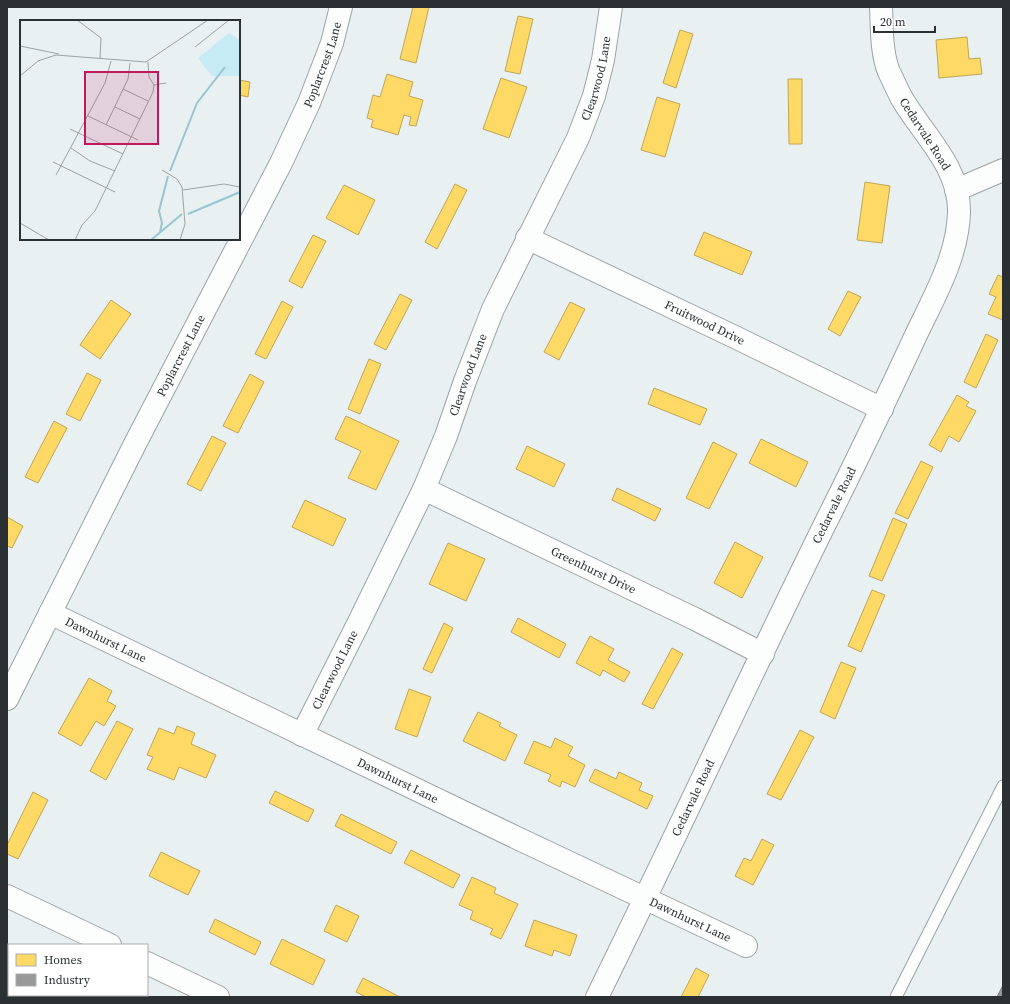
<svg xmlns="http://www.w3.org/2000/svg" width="1010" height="1004" viewBox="0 0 1010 1004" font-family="'Source Serif 4',serif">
	<rect width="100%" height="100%" fill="#e8f0f2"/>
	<g fill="#ffd966" stroke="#bfa656">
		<path d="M413,7H429L416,63L400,59Z"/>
		<path d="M518,16L533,19L520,74L505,71Z"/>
		<path d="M680,30L693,34L676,88L663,83Z"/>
		<path d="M967,37L969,59L980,58L982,74L939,78L936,40Z"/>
		<path d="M387,74L413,82L409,96L423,100L416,126L409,125L411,117L404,115L398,135L371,127L373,120L367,118L373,95L380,97Z"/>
		<path d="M501,78L527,87L509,138L483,129Z"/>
		<path d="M788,79H802V144H789Z"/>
		<path d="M239,80L250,82L248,97L239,95Z"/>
		<path d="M657,97L680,104L665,157L641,150Z"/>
		<path d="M865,182L890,186L882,243L857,240Z"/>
		<path d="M455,184L467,190L437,249L425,242Z"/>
		<path d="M344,185L375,200L358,235L326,218Z"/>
		<path d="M704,232L752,252L742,275L694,255Z"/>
		<path d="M313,235L326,241L302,288L289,281Z"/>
		<path d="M998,275L1003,277V320L988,314L996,297L989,294Z"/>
		<path d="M848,291L861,297L840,336L828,329Z"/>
		<path d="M400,294L412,300L386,350L374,344Z"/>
		<path d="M111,300L131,314L100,359L80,345Z"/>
		<path d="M282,301L293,307L266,359L255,354Z"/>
		<path d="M570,302L585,309L559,360L544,352Z"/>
		<path d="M986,334L998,340L976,388L964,382Z"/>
		<path d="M369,359L381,364L360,414L348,409Z"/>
		<path d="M87,373L101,380L80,421L66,414Z"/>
		<path d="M250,374L264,382L238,433L223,426Z"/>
		<path d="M654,388L707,409L700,425L648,404Z"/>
		<path d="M957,395L969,402L966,406L976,411L959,442L949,436L941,452L929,445Z"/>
		<path d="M346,416L399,441L376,490L348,478L361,451L335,439Z"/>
		<path d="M54,421L67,428L38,483L25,477Z"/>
		<path d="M212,436L226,443L201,491L187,484Z"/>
		<path d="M761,439L808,462L796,487L749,463Z"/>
		<path d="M713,442L737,454L709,509L686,498Z"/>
		<path d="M527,446L565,464L554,487L516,469Z"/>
		<path d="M921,461L933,467L908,519L895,513Z"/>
		<path d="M617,488L661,509L655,521L612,500Z"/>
		<path d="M305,500L346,519L333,546L292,527Z"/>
		<path d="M7,517L23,526L12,548L7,546Z"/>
		<path d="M893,518L907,524L882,581L869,576Z"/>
		<path d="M735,542L763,557L742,598L714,583Z"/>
		<path d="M448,543L485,559L466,601L429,584Z"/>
		<path d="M872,590L885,595L861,652L848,646Z"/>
		<path d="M518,618L566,644L559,658L511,632Z"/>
		<path d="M444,623L453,628L432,673L423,669Z"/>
		<path d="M590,636L614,649L608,660L630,672L624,682L603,670L600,676L576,663Z"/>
		<path d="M672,648L683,654L653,709L642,704Z"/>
		<path d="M841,662L856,668L835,719L820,712Z"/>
		<path d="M89,678L112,691L107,701L116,706L104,726L96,721L81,746L58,733Z"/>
		<path d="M409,689L431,697L417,737L395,729Z"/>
		<path d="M478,712L501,723L499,726L517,735L505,761L463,741Z"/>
		<path d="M117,721L133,729L106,780L90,771Z"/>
		<path d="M177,726L195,733L191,744L216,755L206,778L179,767L174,780L147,769L153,757L147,755L159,728L174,734Z"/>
		<path d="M800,730L814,737L781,800L767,794Z"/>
		<path d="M555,738L573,747L568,756L585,765L575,787L562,781L560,787L548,781L551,775L524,763L534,741L551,748Z"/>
		<path d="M595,769L616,779L619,772L642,783L639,790L653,796L647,809L589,781Z"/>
		<path d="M275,791L314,810L308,822L269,803Z"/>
		<path d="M33,792L48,800L18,859L7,854V845Z"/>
		<path d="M341,814L397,842L391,854L335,826Z"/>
		<path d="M762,839L774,845L753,885L735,876L744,858L751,861Z"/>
		<path d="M411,850L460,875L453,888L404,863Z"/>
		<path d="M161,852L200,871L188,895L149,876Z"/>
		<path d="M472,877L496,888L494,893L518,904L501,939L490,934L493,929L470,919L473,911L459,905Z"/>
		<path d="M336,905L359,916L347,942L324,931Z"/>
		<path d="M215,919L261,942L255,955L209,932Z"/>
		<path d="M534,920L577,935L570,956L554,950L552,956L525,946Z"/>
		<path d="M282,939L325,960L313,985L270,964Z"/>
		<path d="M696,968L709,975L698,997H681Z"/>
		<path d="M363,978L400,997H366L356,992Z"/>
		<path d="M54,995H66L65,997H58Z"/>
	</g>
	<path fill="#999" stroke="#787a7a" d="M1003,985V997H997Z"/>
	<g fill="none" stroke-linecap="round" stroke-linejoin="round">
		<defs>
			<path id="service" d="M896,997L1003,786"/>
			<g id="minor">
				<path d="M956,190L1003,170"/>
				<path id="s1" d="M527,238L739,339L882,409"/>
				<path id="s2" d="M424,489L695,619L763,654"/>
				<path id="s3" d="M50,613L517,838L746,946"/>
				<path id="s4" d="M7,699L136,442L281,163L309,103L332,43L341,7"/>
				<path id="s5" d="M302,735L357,626L424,489L446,436L465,381L493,309L578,138L594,96L603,60L611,7"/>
				<path d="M7,896L110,945"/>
				<path d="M147,963L218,997"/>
				<path id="s6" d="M597,997C674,841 746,684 823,528C855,464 886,400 916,335C934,297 958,256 959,212C960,166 922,134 901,97C897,89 893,80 889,72C881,52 882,28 881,7"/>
			</g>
		</defs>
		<use href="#service" stroke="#9da3a5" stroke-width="13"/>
		<use href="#minor" stroke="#9da3a5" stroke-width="24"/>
		<use href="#service" stroke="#fcfdfd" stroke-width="11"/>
		<use href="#minor" stroke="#fcfdfd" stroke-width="22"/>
	</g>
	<g text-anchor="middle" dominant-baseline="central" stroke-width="4" stroke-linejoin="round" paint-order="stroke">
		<g font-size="12" fill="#2b3032" stroke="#fff">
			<text stroke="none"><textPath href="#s4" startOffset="709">Poplarcrest Lane</textPath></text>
			<text stroke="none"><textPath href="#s5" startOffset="721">Clearwood Lane</textPath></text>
			<text transform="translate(925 134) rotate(57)">Cedarvale Road</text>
			<text stroke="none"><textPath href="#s1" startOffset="197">Fruitwood Drive</textPath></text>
			<text stroke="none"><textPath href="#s4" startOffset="385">Poplarcrest Lane</textPath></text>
			<text stroke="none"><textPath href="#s5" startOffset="397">Clearwood Lane</textPath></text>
			<text stroke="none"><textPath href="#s6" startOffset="546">Cedarvale Road</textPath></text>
			<text stroke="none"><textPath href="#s2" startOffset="188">Greenhurst Drive</textPath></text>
			<text stroke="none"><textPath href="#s3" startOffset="62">Dawnhurst Lane</textPath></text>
			<text stroke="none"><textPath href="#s5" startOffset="73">Clearwood Lane</textPath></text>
			<text stroke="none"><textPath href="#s3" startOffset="386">Dawnhurst Lane</textPath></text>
			<text stroke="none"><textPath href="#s6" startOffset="221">Cedarvale Road</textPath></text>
			<text stroke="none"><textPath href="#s3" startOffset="710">Dawnhurst Lane</textPath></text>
		</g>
	</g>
	<g transform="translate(20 20)">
		<rect width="220" height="220" fill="#e8f0f2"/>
		<path d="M209,13L220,20V56H192L178,38Z" fill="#c7ebf5"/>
		<path fill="none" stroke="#99c5d1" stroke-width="2" d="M150,151L177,83L205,47M168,194L220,172M140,212L142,203L139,191L148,156M131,220L162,194"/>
		<path fill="none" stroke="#9ca3a5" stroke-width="1" d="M57,0L81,18L80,39M0,26L39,34M175,27L209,0M0,56L18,41L36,35L126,42L188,0M134,65L146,63M103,69L128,81M95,87L120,99M68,96L118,120M86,105L108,59L110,43M50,109L103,134M51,128L70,141L95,151M33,142L95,172M142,150L157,159L162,167L165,204L160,220M36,155L85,63L91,41M163,170L204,164L220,167M0,203L29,220M55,220L62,205L75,191L133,72L134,65L129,57L128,42"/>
		<path fill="#c2185b" fill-opacity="0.15" stroke="#c2185b" stroke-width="2" d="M65,52H138V124H65Z"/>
		<rect width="220" height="220" fill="none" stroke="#2b3032" stroke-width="2"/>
	</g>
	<rect width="1010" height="1004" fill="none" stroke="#2b3032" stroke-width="16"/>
	<rect x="8" y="944" width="140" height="52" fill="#ffffff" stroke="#aaacad"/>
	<rect x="16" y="954" width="20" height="12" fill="#ffd966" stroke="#aaacad"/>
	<text x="44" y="964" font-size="12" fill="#2b3032">Homes</text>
	<rect x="16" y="974" width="20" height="12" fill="#999999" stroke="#aaacad"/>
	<text x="44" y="984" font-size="12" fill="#2b3032">Industry</text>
	<path d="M874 26v6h61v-6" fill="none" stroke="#2b3032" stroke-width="2"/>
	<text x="880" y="26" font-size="12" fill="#2b3032" stroke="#ffffff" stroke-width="3" paint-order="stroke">20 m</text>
</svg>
